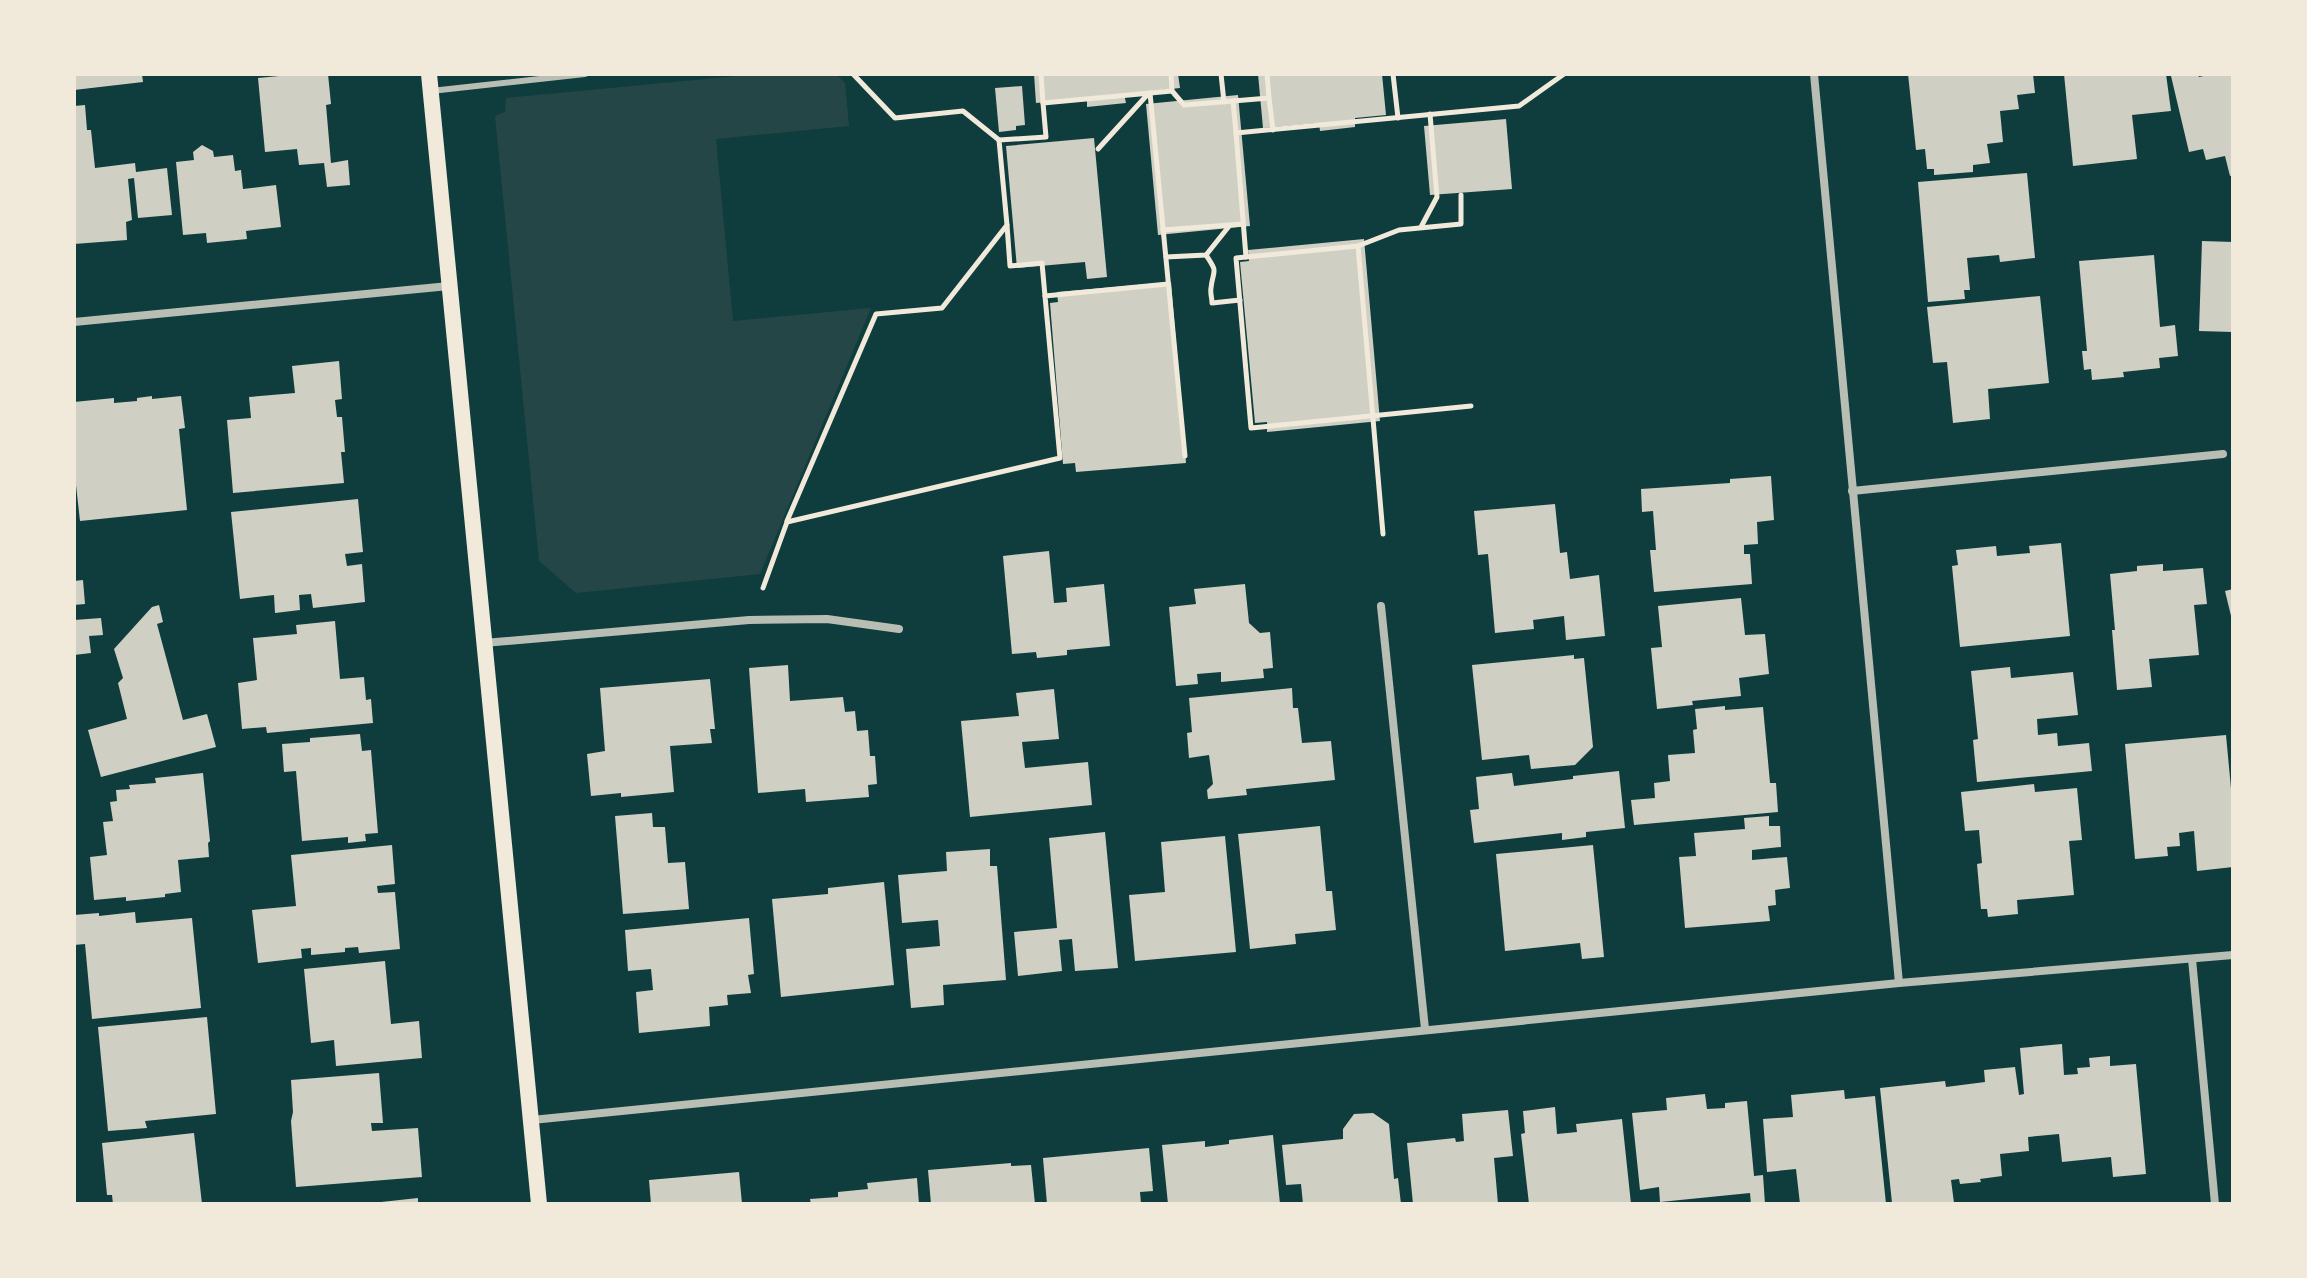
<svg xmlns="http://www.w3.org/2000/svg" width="2307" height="1278" viewBox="0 0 2307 1278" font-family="'Golos Text',sans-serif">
	<rect width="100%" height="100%" fill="#0f3d3e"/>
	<path fill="#244646" d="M758,74H836L845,83L849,126L716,139L733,321L871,308L760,574L576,593L539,561L495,116L505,112L506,98Z"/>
	<g fill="#cfcfc3">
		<path d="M74,74H142L143,82L74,90Z"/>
		<path d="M300,74H328L331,104L326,105L331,163L348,160L350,185L327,187L324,163L299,165L297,149L265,152L258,78Z"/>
		<path d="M1034,74H1178L1180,88L1124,94L1126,103L1087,107V98L1036,103Z"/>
		<path d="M1258,74H1382L1386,115L1355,118V127L1320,131L1319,123L1263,128Z"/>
		<path d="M1908,74H2033L2035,93L2017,95L2019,109L2000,111L2003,142L1987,144L1990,163L1973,165V172L1934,175V169H1927L1925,149L1916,150Z"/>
		<path d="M2064,74H2166L2171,111L2132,115L2137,159L2073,166Z"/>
		<path d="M2180,74H2198L2199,77L2212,74H2233V175L2230,176L2225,156L2206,160L2203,149L2189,152L2171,76Z"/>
		<path d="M1022,86L1025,125L1016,126V130L999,132L995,88Z"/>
		<path d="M1238,95L1250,226L1158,235L1146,104Z"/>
		<path d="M85,105L87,130H91L95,168L135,163L136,172L167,168L172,215L138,218L134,178L128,179L132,220L126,222L127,240L74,244V106Z"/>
		<path d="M1506,119L1512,189L1430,195L1424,126Z"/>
		<path d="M1094,138L1107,277L1087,279L1085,262L1017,268L1006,146Z"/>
		<path d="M202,145L213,151L214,157L233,155L235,171L241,170L243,189L276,185L281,227L246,231L247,239L207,243L206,233L183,235L176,162L194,160L193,152Z"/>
		<path d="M2027,173L2035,258L2000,262L1999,255L1967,258L1970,290H1964L1965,299L1928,302L1918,182Z"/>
		<path d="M1364,239L1380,421L1267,432V422L1255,423L1240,262L1249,261L1248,250Z"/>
		<path d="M2202,241L2233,242V332L2199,331Z"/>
		<path d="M2154,255L2160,327L2175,325L2178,356L2159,358L2160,368L2123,372L2124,377L2092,380L2091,369L2084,370L2082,351H2087L2079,261Z"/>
		<path d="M1171,282L1186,463L1076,472L1075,463L1063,464L1050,303L1058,302L1057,292Z"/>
		<path d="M2040,296L2049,383L1988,389L1990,419L1953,423L1947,362L1933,363L1927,307Z"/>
		<path d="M339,361L342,399L335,400L337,417H342L345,452H341L344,483L233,493L227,420L251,418L249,397L295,393L292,366Z"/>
		<path d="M152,396V399L181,396L185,428L179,429L187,510L80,521L74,467V402L114,398V403L137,401V398Z"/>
		<path d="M1771,476L1774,520L1757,522L1758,544L1744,545V554H1750L1752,584L1654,592L1650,550H1656L1653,511L1642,512L1641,489L1730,483V479Z"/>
		<path d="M358,499L363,552L345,554L347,566L362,564L365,602L313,608L311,594L299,595L300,610L275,613L274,595L240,599L231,512Z"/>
		<path d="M1555,504L1560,553L1567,552L1570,579L1599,575L1605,636L1566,640L1564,616L1533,620L1534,629L1495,633L1488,554L1478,555L1474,511Z"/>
		<path d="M2061,543L2070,636L1960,647L1952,566L1958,565L1956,550L1996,546L1997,556L2030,553L2029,546Z"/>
		<path d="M1049,551L1054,603L1067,602L1066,588L1104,584L1110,646L1067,650V655L1037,658L1036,652L1012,654L1003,556Z"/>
		<path d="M2163,564V571L2203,568L2207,604L2194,605L2199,655L2149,659L2152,687L2117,690L2112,630H2115L2110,574L2137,571V566Z"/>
		<path d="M83,580L85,604L74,605V581Z"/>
		<path d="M1245,584L1249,623L1260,633L1270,632L1273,668L1263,669L1264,678L1221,682V672L1197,674L1198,684L1176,686L1169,607L1196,604L1194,589Z"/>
		<path d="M2233,589V620H2232L2225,591Z"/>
		<path d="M1741,598L1745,635L1765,634L1769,674L1739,678L1741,696L1692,701L1693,705L1657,709L1651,648L1662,647L1658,606Z"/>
		<path d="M159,605L163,622L157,624L183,720L207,714L216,747L101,777L88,730L127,719L118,683L123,678L114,649L152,607Z"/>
		<path d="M101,618L103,635L89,636L91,653L74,655V620Z"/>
		<path d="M335,621L340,679L364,677L366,700L371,699L373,723L267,733L266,727L242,729L238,683L257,680L253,638L297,634L296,625Z"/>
		<path d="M1574,655V659L1584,658L1593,747L1575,765L1531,769L1529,755L1482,760L1472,665Z"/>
		<path d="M788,665L790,701L843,697L845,712L855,711L857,731L868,730L870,756H875L877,784L868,785L869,797L806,802L805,789L758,793L749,668Z"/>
		<path d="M2010,667L2011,678L2073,672L2078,715L2037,719L2038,735L2057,733L2058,746L2089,743L2092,771L1977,782L1973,740L1978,739L1971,671Z"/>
		<path d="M710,679L715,729H710L712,743L670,746L674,792L621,797V793L591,796L587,754L605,751L600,688Z"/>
		<path d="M1292,688L1293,708H1298L1302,743L1331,741L1335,780L1246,789L1247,795L1208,799L1207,790L1213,784L1209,755L1189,758L1187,733L1192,732L1189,698Z"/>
		<path d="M1054,689L1059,739L1022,742L1025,768L1088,762L1092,805L970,817L961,721L1019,716L1016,693Z"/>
		<path d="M1725,706V710L1763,707L1770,783H1776L1778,812L1634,825L1631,800L1655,798L1654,783L1670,781L1668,755L1695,753L1693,730L1697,729L1695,709Z"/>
		<path d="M360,734L362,751L371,750L378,833L365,834L366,841L348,843V837L302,841L296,771L284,772L282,744L310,742V738Z"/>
		<path d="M2226,735L2233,810V867L2197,871L2194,831L2179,833L2180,846L2167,847L2168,856L2135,859L2125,744Z"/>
		<path d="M1619,771L1625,828L1586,832V837L1562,840V833L1474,843L1470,810L1479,809L1476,777L1512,773L1514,786L1573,779V776Z"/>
		<path d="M203,773L210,841L208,843L209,857L178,860L181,892L165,894V897L126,901V897L94,900L90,857L107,855L103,822L113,821L110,802L117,801L116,790L130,789L129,785L156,783L155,778Z"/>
		<path d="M2034,784L2035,792L2077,788L2082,840L2069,841L2074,895L2017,900L2018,914L1988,917L1987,909H1981L1977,864L1982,863L1979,830L1965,831L1961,792Z"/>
		<path d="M652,813L653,827H665L668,863L685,862L689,909L623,914L615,816Z"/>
		<path d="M1769,816V826H1780L1781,847L1752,850V860L1787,857L1790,888L1775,890L1776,905L1768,906L1770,921L1685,928L1679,857L1696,856L1694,833L1745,829L1744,818Z"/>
		<path d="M1320,826L1326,891H1332L1336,930L1295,934L1296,944L1250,949L1238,834Z"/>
		<path d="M1105,832L1118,968L1075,971L1072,939L1059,940L1062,971L1018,976L1014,932L1057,928L1049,838Z"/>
		<path d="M1225,836L1236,952L1135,961L1129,895L1165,892L1161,842Z"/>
		<path d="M392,845L395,884L377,886L378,893L395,892L400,949L359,953L358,947L345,948V952L311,955V948L301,949L302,958L258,963L252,910L296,906L291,855Z"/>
		<path d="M1593,845L1604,957L1582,959L1580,943L1505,951L1496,854Z"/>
		<path d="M990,849V866H997L1006,980L943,985L944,1005L911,1008L906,949L940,946L938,920L902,923L898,875L947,871L946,852Z"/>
		<path d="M884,882L894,985L781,997L772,899L828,894V888Z"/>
		<path d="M135,912L136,923L192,918L201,1008L92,1019L85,944L74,945V915L99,913V916Z"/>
		<path d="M749,918L754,974L748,975L751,993L727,995L728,1005L709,1007L710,1026L639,1033L636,992L653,990L651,969L628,971L625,930Z"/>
		<path d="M385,961L391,1024L419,1021L422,1058L336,1066L334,1040L311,1043L304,969Z"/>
		<path d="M207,1017L216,1114L145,1121L147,1128L108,1131L98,1027Z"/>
		<path d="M2062,1044L2064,1075L2078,1074L2077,1068L2090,1067L2089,1058L2110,1056V1066L2136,1064L2146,1174L2113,1177L2111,1157L2062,1162L2059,1134L2028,1137L2029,1151L2000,1154L2002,1176L1980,1179L1981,1182L1960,1184L1959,1179L1951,1180L1954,1203H1892L1880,1088L1945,1081L1946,1087L1985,1082L1984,1070L2015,1067L2019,1095L2024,1094L2020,1048Z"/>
		<path d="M379,1073L383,1123H371L372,1131L418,1128L422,1177L296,1187L291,1121L293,1112L291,1080Z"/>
		<path d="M1844,1090L1845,1099L1875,1096L1886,1204H1800L1796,1169L1767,1172L1763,1119L1793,1117L1791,1095Z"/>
		<path d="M1705,1094L1707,1109L1725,1108V1103L1747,1101L1754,1176L1763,1175L1765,1204H1751L1750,1193L1660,1202L1659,1187L1640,1190L1632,1113L1667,1110L1666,1098Z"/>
		<path d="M1555,1107L1557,1134L1577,1132L1576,1124L1622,1119L1631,1204H1529L1521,1134L1525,1133L1523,1111Z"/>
		<path d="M1508,1110L1513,1156L1494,1158L1498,1204H1413L1407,1143L1455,1138L1456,1142L1464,1141L1462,1114Z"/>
		<path d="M1373,1113L1389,1124L1394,1179L1398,1178L1401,1204H1303L1301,1184L1286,1185L1282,1145L1343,1139V1129L1354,1114Z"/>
		<path d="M194,1133L202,1204H113L112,1195H107L102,1143Z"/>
		<path d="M1273,1135L1280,1204H1168L1162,1145L1205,1141V1147L1229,1144V1140Z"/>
		<path d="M1149,1148L1153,1191L1140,1192L1141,1204H1047L1043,1158Z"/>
		<path d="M1011,1163V1166L1031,1165L1035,1204H931L928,1170Z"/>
		<path d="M739,1172L742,1204H651L649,1180Z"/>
		<path d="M917,1178L919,1204H811L810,1199L838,1197V1192L868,1189L867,1183Z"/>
		<path d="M418,1198V1204H381V1202Z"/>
	</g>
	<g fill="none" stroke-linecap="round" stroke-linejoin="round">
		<g stroke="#f1e9da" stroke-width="5">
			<path d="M853,74L895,118L963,111L999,140"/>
			<path d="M1041,74L1043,103L1172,91L1171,74"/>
			<path d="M1221,74L1224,102"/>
			<path d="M1393,74L1398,118"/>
			<path d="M1172,91L1184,105L1233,101L1236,133"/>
			<path d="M1150,93L1185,456"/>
			<path d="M1269,98L1273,130"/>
			<path d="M1233,101L1269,98L1267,74"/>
			<path d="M1098,149L1148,94"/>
			<path d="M1007,225L1010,266L1042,263L1045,296"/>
			<path d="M1421,227L1437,197L1430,114"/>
			<path d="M1163,230L1229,225"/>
			<path d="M1358,246L1246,257L1236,133L1519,106L1564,74"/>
			<path d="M1206,255C1219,274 1213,269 1211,288C1210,293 1212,298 1212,303L1240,300"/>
			<path d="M1166,257L1206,255L1230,225L1243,224"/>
			<path d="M1246,257L1236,258L1251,428L1471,406"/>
			<path d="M787,521L876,314L942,308L1007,225L999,140L1046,137L1043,103"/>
			<path d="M1383,534L1358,246L1399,230L1461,224V195"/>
			<path d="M763,588L787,522L1060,458L1045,296L1168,284"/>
		</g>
		<path stroke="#b8beb3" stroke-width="6" d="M431,91L585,74"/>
		<g stroke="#b8beb3" stroke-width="8">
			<path d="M1814,74L1899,983"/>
			<path d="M74,322L449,286"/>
			<path d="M1852,491L2223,454"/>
			<path d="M1381,606L1425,1029"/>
			<path d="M484,643L749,620L827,619L899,629"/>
			<path d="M2192,959L2215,1204"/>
			<path d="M532,1120L1899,983L2233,955"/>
		</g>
		<path stroke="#f1e9da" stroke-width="16" d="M429,74L539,1204"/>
	</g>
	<rect width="2307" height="1278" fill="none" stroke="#f1e9da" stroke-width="152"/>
</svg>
